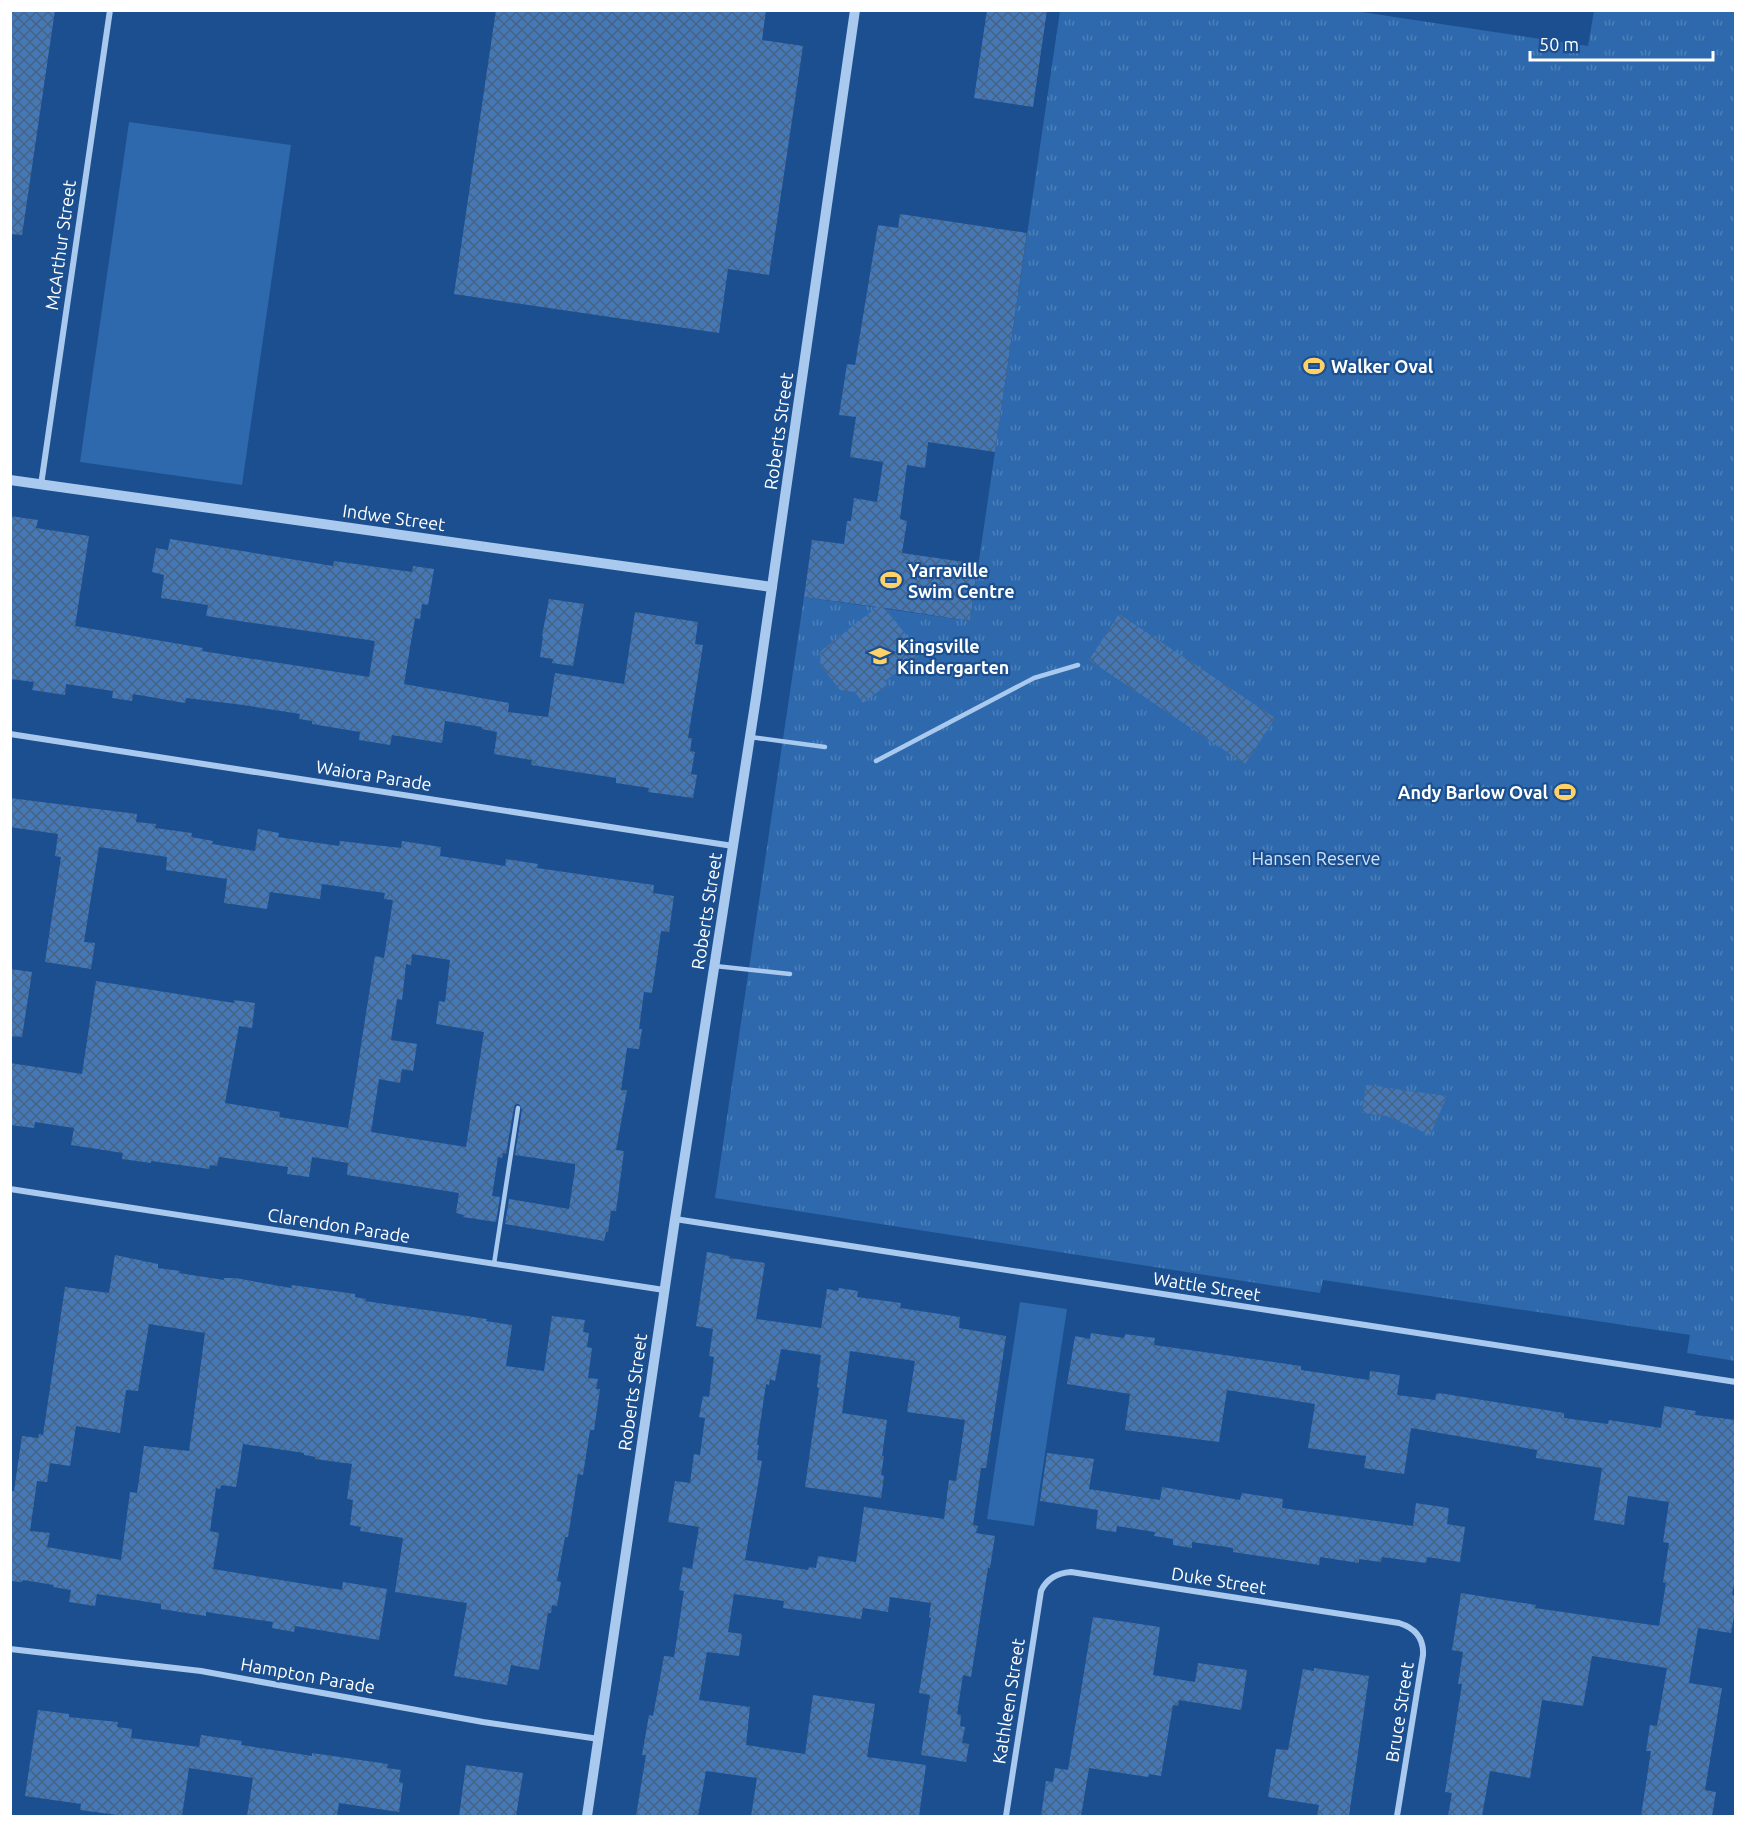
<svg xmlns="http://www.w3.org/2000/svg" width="1746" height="1827" viewBox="0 0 1746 1827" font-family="Ubuntu,sans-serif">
	<defs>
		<pattern id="park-tufts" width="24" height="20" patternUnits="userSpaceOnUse" patternTransform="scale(1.5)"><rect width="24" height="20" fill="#2e69ad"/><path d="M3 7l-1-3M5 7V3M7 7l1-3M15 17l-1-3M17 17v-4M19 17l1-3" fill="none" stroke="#4d80b9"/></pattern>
		<pattern id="building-cross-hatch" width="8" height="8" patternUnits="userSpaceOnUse" patternTransform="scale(1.5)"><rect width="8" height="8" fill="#4478b7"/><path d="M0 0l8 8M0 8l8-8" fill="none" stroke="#486282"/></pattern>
	</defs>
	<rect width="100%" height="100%" fill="#1b4f8f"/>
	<g fill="#2e69ad">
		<path d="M129,122L291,145L242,485L80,462Z"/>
		<path d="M1020,1302L1067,1309L1034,1526L987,1519Z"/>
	</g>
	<path fill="url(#park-tufts)" d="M1348,10L1588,46L1594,11H1735V1361L1687,1353L1690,1335L1323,1280L1320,1293L715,1198L804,597L970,621L1060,11Z"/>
	<g fill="url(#building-cross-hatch)" fill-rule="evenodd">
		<path d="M10,10H55L22,235L10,234Z"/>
		<path d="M496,10H766L762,40L803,46L769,275L728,269L719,333L454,294Z"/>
		<path d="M987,10H1047L1033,107L974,98Z"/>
		<path d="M900,214L1027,233L995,452L928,442L925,468L907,465L900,519L907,521L902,553L978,564L970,621L885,608L921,654L885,681L888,684L863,703L855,692L840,690L820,664L821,651L877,607L804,597L812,540L844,544L847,521H851L854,498L877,502L883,462L850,457L856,417L839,415L847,364L855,365L878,225L898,228Z"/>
		<path d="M10,516L38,520L36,528L89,536L75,626L203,648L202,651L369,677L375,641L206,616L208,605L161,598L164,575L152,572L156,548L168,550L170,539L333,566L334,561L412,572L413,566L434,569L428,605L422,604L420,619L415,618L404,684L509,703L508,712L548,717L555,673L624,684L635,612L698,622L695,644L703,645L688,738H692L690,751L695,752L691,774L697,775L693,798L648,792L649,788L616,783V778L531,765L532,760L494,754L497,732L482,729V727L445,721L442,743L392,735L390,745L359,740L360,732L312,724V721L299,719L300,714L243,705L186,698L185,703L133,694L132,701L112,698L113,691L66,684L65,695L32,690L34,682L10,679Z"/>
		<path d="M549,599L584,604L573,666L552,663L553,659L540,657L543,636H542Z"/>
		<path d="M1119,614L1275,718L1245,764L1089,660Z"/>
		<path d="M10,798L137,814L136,822L156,824L155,828L192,833L191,837L213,841L212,844L255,851L258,829L279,833L278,837L339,846L340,841L401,848L402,841L441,847L440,856L505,866L506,859L538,864L537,868L654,885L653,893L674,896L669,932L661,931L652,993L644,992L639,1029H642L639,1049L627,1048L621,1090H627L616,1150L624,1151L616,1211H611L608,1232H606L604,1241L505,1224L509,1199L569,1209L575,1169V1164L515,1155L522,1109L519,1104H516L514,1107L506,1154L503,1153L502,1158L498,1157L492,1196L500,1197L496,1222L463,1217L464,1215L456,1213L459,1193L347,1175L348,1163L312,1157L309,1177L287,1174L288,1167L219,1157L217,1166L210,1165L209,1169L151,1161V1163L122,1159L123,1153L71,1145L74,1128L35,1122L34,1128L10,1125V1063L82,1074L96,981L234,1003V1000L255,1003L252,1028L239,1026L225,1103L280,1112L279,1117L348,1128L375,956L384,958L393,900L384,899L385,893L322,884L320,899L270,892L267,909L224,903L227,879L166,870L167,857L99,847L84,942L95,943L91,969L45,962L61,857L55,856L58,834L10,827ZM412,954L450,960L445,1002L439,1001L436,1024L484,1032L466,1147L371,1132L379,1079L400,1083L402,1069L413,1071L417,1044L391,1040L397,999L402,1000L406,964L411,965Z"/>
		<path d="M10,969L32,972L22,1037L10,1036Z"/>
		<path d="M1366,1085L1447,1096L1430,1135L1387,1116L1362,1113Z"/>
		<path d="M707,1252L730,1256L729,1258L765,1263L756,1319L821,1328L827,1289L838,1291L839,1288L858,1291L857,1297L901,1303L900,1308L960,1317L959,1328L1006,1336L986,1468H981L973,1525L978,1526L976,1533L995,1536L990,1568H988L971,1677L963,1675L957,1714L961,1715L960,1726L965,1727L962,1743L969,1744L966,1762L921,1755L930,1695L919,1693L931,1618L929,1617L931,1603L890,1597L888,1612L863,1608L861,1619L783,1608L784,1601L734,1594L728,1632L742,1634L739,1656L707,1652L699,1700L750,1707L746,1745L805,1754L813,1695L875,1704L867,1757L926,1765L919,1816H751L757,1778L706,1771L698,1816H636L646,1755H642L649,1715L653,1716L664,1656L674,1657L684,1591L679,1590L683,1567L692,1569L699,1527L668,1522L675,1481L690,1483L694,1454L700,1455L705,1418L699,1417L703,1396L709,1397L714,1357L709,1356L713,1329L696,1326ZM781,1349L821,1355L817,1387L819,1388L805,1487L881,1498L884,1476L881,1475L884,1456H882L887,1420L842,1413L850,1351L915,1361L907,1412L965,1420L956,1481L949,1480L944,1519L864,1507L856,1562L818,1556L816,1568L809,1567L808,1570L745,1560L762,1461L757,1460L759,1445H757L766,1384L769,1385L770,1379L775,1381Z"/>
		<path d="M115,1255L158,1264V1268L180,1271L179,1273L224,1280V1278H235L291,1288L292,1285L355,1294V1297L366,1299L365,1301L487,1319L486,1321L512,1325L506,1366L544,1371L552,1316L585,1320L583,1332L589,1333L587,1347L592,1348L588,1378L598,1379L596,1389H600L594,1430H590L583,1475L578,1474L568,1537H565L557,1581L561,1582L557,1606L552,1605L551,1613H548L539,1670L511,1665L507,1685L454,1676L467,1603L395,1592L403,1538L360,1531L361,1527L350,1525L353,1500L347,1499L352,1464L315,1459L316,1457L304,1455V1453L243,1444L236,1487L221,1485L220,1489L216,1488L210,1531L219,1533L213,1569L342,1590L343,1582L387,1589L379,1640L295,1626L294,1632L272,1628L273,1622L206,1612V1616L161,1609V1604L97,1594L95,1606L69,1602L71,1590L53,1587L54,1585L23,1580L22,1582L10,1581V1491H14L22,1436L38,1438L39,1434L43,1435L65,1287L109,1293ZM149,1324L205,1333L189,1451L144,1446L137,1493L130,1492L121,1560L47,1547L50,1533L30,1531L37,1481L47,1482L50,1463L70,1466L76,1426L120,1433L126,1390L138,1391Z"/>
		<path d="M1091,1333L1124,1338L1125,1334L1155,1338L1154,1345L1301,1366V1370L1369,1380L1370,1371L1400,1375L1397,1395L1435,1400L1436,1394L1439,1393L1564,1413V1418L1608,1424L1609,1420L1661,1428L1664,1406L1696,1411L1695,1415L1736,1420V1573L1732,1595L1736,1596V1604L1731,1633L1698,1628L1689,1683L1722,1688L1705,1790L1716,1792L1712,1816H1641L1651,1751H1646L1650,1725L1657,1726L1667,1668L1592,1656L1583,1706L1542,1700L1530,1778L1490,1771L1482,1816H1448L1452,1793L1445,1792L1462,1684H1458L1463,1652L1452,1650L1461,1593L1536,1605L1535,1608L1659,1626L1666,1583L1663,1582L1669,1543L1663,1542L1669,1502L1628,1496L1624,1525L1594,1520L1602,1468L1536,1458L1537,1450L1411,1428L1404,1474L1364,1468L1366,1456L1308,1448L1315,1404L1227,1390L1219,1442L1125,1430L1130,1394L1067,1384L1075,1336L1090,1339Z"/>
		<path d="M1047,1453L1094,1459L1089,1489L1160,1500L1162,1487L1240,1500L1242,1493L1283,1499L1282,1508L1413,1526L1416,1503L1449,1508L1447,1524L1465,1527L1460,1562L1427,1557L1426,1563L1382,1557L1381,1562L1359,1559V1563L1320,1557L1319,1565L1233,1552V1548L1192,1542V1548L1173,1545V1539L1154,1536L1155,1532L1117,1526L1116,1532L1096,1529L1098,1510L1040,1501Z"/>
		<path d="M1093,1617L1160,1627L1153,1675L1195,1682L1198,1663L1247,1670L1241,1710L1179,1700L1178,1706L1173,1705L1161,1776L1149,1774L1148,1777L1089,1768L1081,1816H1041L1046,1781L1053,1782L1055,1768L1068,1770Z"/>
		<path d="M1314,1668L1369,1676L1349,1816H1317L1319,1805L1268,1797L1276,1749L1288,1750L1303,1669L1314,1671Z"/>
		<path d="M38,1710L69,1714V1717L118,1722L117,1727L132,1729L131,1738L199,1747L201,1735L242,1741L241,1745L312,1756V1753L388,1764L387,1768L401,1770L399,1782L403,1783L399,1812L339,1803L337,1816H247L253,1778L189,1768L182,1816H125L80,1810L81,1804L25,1796Z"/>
		<path d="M466,1765L523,1773L516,1816H459Z"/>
	</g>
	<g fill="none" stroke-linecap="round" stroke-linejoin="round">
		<g stroke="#a9c9ee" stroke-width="4.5">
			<path d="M750,737L825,747"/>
			<path d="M876,761L1034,678L1078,665"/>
			<path d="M715,966L790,974"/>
			<path d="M494,1264L518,1108"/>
		</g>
		<g stroke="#a9c9ee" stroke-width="6">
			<path d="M41,485L110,10"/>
			<path d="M10,734L733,846"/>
			<path d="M10,1189L664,1290"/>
			<path d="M675,1219L1736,1382"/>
			<path d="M10,1649L201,1671L483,1722L599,1739"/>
			<path d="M1006,1816L1041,1591C1047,1578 1057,1573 1071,1572L1399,1623C1415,1628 1424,1638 1423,1655L1397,1816"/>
		</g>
		<g stroke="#a9c9ee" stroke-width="10">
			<path d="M10,480L772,587"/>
			<path d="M587,1816L675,1219L756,698L855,10"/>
		</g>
	</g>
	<defs>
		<symbol id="stadium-bare" viewBox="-9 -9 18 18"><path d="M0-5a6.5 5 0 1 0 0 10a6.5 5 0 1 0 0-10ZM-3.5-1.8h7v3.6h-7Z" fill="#ffd166" stroke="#1b4f8f" stroke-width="2.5" paint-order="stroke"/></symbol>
		<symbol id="school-bare" viewBox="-9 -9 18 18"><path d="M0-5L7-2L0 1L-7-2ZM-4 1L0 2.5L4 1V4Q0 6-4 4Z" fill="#ffd166" stroke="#1b4f8f" stroke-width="2.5" paint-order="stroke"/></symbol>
	</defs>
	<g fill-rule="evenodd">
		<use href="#stadium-bare" x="1299" y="351" width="30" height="30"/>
		<use href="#stadium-bare" x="876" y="565" width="30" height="30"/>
		<use href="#school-bare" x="865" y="641" width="30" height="30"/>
		<use href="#stadium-bare" x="1550" y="777" width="30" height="30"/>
	</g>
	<g text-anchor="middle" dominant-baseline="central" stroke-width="4.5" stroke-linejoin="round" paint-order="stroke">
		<g font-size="18" fill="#fff" stroke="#1b4f8f">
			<text transform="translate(60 245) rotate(-82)">McArthur Street</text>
			<text transform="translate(778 431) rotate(-82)">Roberts Street</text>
			<text transform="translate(394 517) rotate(8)">Indwe Street</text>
			<text transform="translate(374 775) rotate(9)">Waiora Parade</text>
			<text transform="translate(706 911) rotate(-81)">Roberts Street</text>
			<text transform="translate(339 1225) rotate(9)">Clarendon Parade</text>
			<text transform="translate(1207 1286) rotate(9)">Wattle Street</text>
			<text transform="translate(632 1392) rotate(-82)">Roberts Street</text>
			<text transform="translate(1219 1580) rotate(9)">Duke Street</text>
			<text transform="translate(308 1675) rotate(10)">Hampton Parade</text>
			<text transform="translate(1008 1701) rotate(-81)">Kathleen Street</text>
			<text transform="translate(1399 1712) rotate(-81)">Bruce Street</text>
		</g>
		<g font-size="18" font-weight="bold" fill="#fff" stroke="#1b4f8f" text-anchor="start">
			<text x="1331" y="366">Walker Oval</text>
			<text x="908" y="570">Yarraville<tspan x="908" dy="21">Swim Centre</tspan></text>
			<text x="897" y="646">Kingsville<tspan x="897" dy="21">Kindergarten</tspan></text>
			<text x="1548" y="792" text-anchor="end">Andy Barlow Oval</text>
		</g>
		<g font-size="18" fill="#cfe3fa" stroke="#1b4f8f">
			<text x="1316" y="858">Hansen Reserve</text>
		</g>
	</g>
	<rect width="1746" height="1827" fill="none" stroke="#ffffff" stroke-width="24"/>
	<path d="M1530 51v9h183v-9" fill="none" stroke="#ffffff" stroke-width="3"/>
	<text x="1539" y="51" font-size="18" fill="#ffffff" stroke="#1b4f8f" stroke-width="4.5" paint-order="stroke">50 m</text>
</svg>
